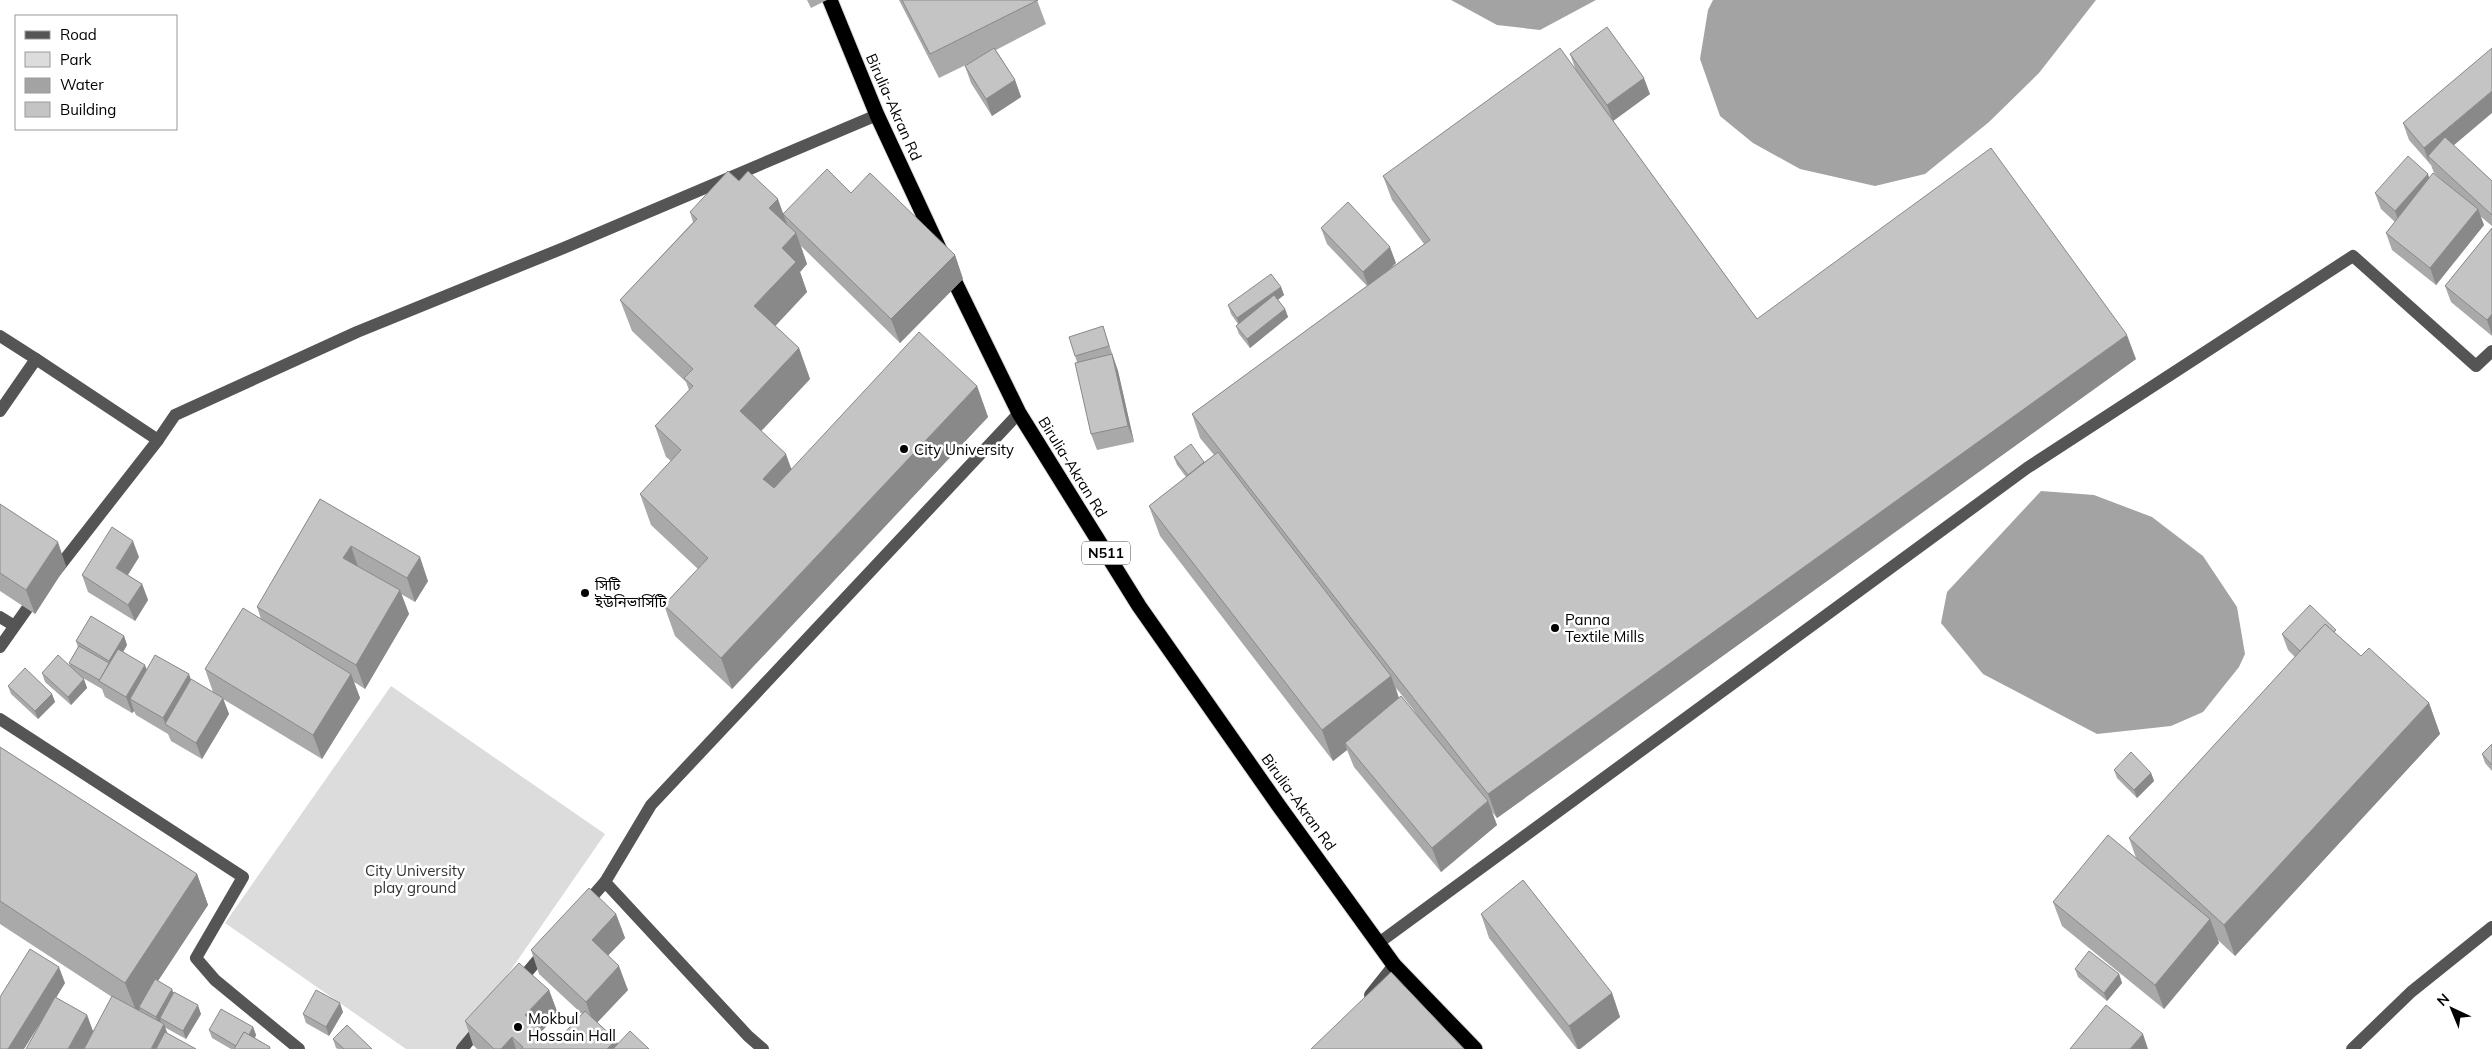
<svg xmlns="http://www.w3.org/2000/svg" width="2492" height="1049" viewBox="0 0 2492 1049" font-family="Mulish,'Noto Sans Bengali',sans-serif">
	<rect width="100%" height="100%" fill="#fff"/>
	<path fill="#dcdcdc" d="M391,686L605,834L456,1049H406L225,923Z"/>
	<g fill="#a3a3a3">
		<path d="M1451,0H1596L1540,30L1497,25Z"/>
		<path d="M1713,0H2096L2039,73L1989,122L1925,174L1875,186L1800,169L1753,143L1720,116L1700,59L1708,10Z"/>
		<path d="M2041,491L2094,495L2152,517L2203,556L2237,607L2245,654L2239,667L2203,712L2171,726L2097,734L1983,674L1941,623L1947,592Z"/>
	</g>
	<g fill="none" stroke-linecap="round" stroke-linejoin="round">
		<defs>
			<path id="highway" d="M830,0L877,115L950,272L1019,413L1139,606L1279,806L1394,965L1475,1049"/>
		</defs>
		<use href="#highway" stroke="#dbdbdb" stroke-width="17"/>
		<g stroke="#555" stroke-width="12">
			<path d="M0,336L36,359"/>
			<path d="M0,411L36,359L158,440"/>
			<path d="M55,572L158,440L175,415L357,332L566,247L877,115"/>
			<path d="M0,617L13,625"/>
			<path d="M0,647L36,596"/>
			<path d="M0,719L243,877L196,958L215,980L299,1049"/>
			<path d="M584,906L605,882"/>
			<path d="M1380,942L2027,468L2353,256L2476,366L2492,351"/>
			<path d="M519,982L546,950"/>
			<path d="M1370,995L1394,965"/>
			<path d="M462,1049L481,1026"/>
			<path d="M763,1049L748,1036L605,882L651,805L1019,413"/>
			<path d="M2352,1049L2411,992L2492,927"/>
		</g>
		<use href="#highway" stroke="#000" stroke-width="15"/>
	</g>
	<g fill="#a9a9a9" fill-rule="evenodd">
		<path d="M807,0H827L811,8Z"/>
		<path d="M899,0H1037L1046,24L996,50L1015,80L1021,97L992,116L971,83L965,66L974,61L939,78Z"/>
		<path d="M1570,54L1650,94L1613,121L1757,319L2136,359L1497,818L1491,811L1497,825L1441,872L1354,767L1347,750L1333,761L1160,536L1149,506L1186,477L1177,465L1174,457L1204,462L1214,455L1200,438L1192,414L1367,286L1327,244L1321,228L1396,263L1390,269L1424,244L1392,200L1383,176L1576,71ZM1396,688L1416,713L1399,698Z"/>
		<path d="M2403,123L2453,145L2492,181V226L2480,216L2484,225L2436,285L2392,250L2386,233L2395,222L2381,209L2375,193L2429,178L2444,182L2434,173L2431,165L2409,140Z"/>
		<path d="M739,181L783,213L851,193L955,255L963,279L900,343L801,246L807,264L800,272L807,292L775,326L799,348L810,379L761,431L792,469L977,386L988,417L732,689L675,636L664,605L698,569L651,525L640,494L671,461L666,457L655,426L689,390L686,382L632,331L620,300L693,222L690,212Z"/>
		<path d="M2492,228V336L2451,302L2445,286Z"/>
		<path d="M1281,287L1284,295L1278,300L1285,309L1288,317L1250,348L1239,334L1236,326L1238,324L1231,314L1228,305Z"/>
		<path d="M1103,326L1118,371L1134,442L1097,450L1091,434L1077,362L1075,356Z"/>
		<path d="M320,499L428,581L415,602L401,594L409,614L365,689L354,682L360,698L322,759L223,699L229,714L202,759L171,741L168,734L136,715L134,711L132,713L105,697L102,689L83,678L87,688L71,705L45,682L42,673L70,666L69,663L78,647L76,641L124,636L127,645L123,652L147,669L191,680L213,692L205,669L261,619L257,607Z"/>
		<path d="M0,504L66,566L35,614L0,591Z"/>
		<path d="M139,557L128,575L142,584L148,600L135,621L88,592L82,575Z"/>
		<path d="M2282,634L2337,635L2361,656L2429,703L2440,734L2235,956L2218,940L2219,943L2164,1009L2062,926L2053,902L2136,858L2129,838L2295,657L2288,650Z"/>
		<path d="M8,686L52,694L55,702L38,719L11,694Z"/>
		<path d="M2492,744V771L2485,763L2482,754Z"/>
		<path d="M0,747L197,874L208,905L158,981L201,1014L186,1039L166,1028L26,1049L44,1016L24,1049H0L65,983L56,998L87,1015L93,1032L112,997L0,924Z"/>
		<path d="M2114,770L2151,773L2154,781L2137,798L2117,778Z"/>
		<path d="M616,914L625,938L608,955L628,990L597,1022L616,1040L618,1044L649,1049H477L473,1045L465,1021L549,990L558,1014L542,1031L555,1043L582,1014L539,974L531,950Z"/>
		<path d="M1481,914L1612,993L1620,1017L1580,1049H1577L1489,938Z"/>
		<path d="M2075,969L2119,974L2122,983L2107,1001L2078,977Z"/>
		<path d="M343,1012L329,1036L306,1023L303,1014Z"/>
		<path d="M253,1027L256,1035L255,1038L271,1049H231L212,1038L209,1030Z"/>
		<path d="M333,1039L372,1049H338L336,1048Z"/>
	</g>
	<g fill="#898989">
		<path d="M1644,78L1650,94L1613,121L1607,105Z"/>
		<path d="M1015,80L1021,97L992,116L986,99Z"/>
		<path d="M2492,91V113L2434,162L2428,156L2430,165L2424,148Z"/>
		<path d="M2428,174L2434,191L2401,227L2395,211Z"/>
		<path d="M778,199L789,230L769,208Z"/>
		<path d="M2478,209L2484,225L2436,285L2430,268Z"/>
		<path d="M796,233L807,264L800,272L807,292L765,337L754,306L782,248Z"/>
		<path d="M1390,247L1396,263L1369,289L1363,272Z"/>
		<path d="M955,255L963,279L900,343L891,319Z"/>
		<path d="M1281,287L1284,295L1240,327L1237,318Z"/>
		<path d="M1285,309L1288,317L1250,348L1247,339Z"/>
		<path d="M2492,314V335L2487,320Z"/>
		<path d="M2127,335L2136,359L1497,818L1488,794Z"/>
		<path d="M799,348L810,379L751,442L740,411Z"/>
		<path d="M1112,354L1118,371L1134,442L1128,426Z"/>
		<path d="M977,386L988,417L732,689L721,658Z"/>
		<path d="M786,454L797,485L774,509L763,479Z"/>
		<path d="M133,541L139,557L122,584L116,568Z"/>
		<path d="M58,542L66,566L35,614L26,590Z"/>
		<path d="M351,546L359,570L343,558Z"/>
		<path d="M420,557L428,581L415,602L407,578Z"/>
		<path d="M142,584L148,600L135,621L128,605Z"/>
		<path d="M400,590L409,614L365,689L356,665Z"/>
		<path d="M124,636L127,645L113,669L109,661Z"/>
		<path d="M145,665L151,681L130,699L134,711L132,713L126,697Z"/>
		<path d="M189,674L195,691L166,725L163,718Z"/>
		<path d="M351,674L360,698L322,759L313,735Z"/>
		<path d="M1391,676L1402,707L1345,743L1347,750L1333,761L1322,730Z"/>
		<path d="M84,679L87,688L71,705L68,697Z"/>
		<path d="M52,694L55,702L38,719L35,711Z"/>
		<path d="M223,698L229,714L202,759L196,743Z"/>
		<path d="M2429,703L2440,734L2235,956L2224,925Z"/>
		<path d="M2151,773L2154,781L2137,798L2134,790Z"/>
		<path d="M1488,801L1497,825L1441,872L1432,848Z"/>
		<path d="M197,874L208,905L140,1008L139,1007L140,1009L137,1013L125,983Z"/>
		<path d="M616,914L625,938L600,964L592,940Z"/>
		<path d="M2210,919L2219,943L2164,1009L2155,985Z"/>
		<path d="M619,966L628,990L594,1026L586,1002Z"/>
		<path d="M59,967L65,983L24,1049H8Z"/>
		<path d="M2119,974L2122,983L2107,1001L2104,993Z"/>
		<path d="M172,989L175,997L160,1018L161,1022L159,1025L156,1017Z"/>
		<path d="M549,990L558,1014L534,1039L525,1015Z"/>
		<path d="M1612,993L1620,1017L1580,1049H1578L1569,1026Z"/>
		<path d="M340,1003L343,1012L329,1036L326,1027Z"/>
		<path d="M198,1005L201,1014L186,1039L183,1031Z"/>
		<path d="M87,1015L96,1039L90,1049H68Z"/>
		<path d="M164,1024L170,1040L165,1049H151Z"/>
		<path d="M253,1027L256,1035L249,1049H242Z"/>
		<path d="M2143,1034L2148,1049H2130Z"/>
		<path d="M512,1037L516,1049H501Z"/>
		<path d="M616,1040L620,1049H607Z"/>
	</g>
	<g fill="#c4c4c4" stroke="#898989">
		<path d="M902,0H1038L930,54Z"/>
		<path d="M1607,27L1644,78L1607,105L1570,54Z"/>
		<path d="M994,48L1015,80L986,99L965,66Z"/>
		<path d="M1560,48L1757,319L1991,148L2127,335L1488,794L1192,414L1430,240L1383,176Z"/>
		<path d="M2492,48V91L2424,148L2403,123Z"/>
		<path d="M2445,137L2492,181V215L2428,156Z"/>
		<path d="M2408,156L2428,174L2395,211L2375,193Z"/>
		<path d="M827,169L851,193L870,173L955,255L891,319L783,214Z"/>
		<path d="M728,171L739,181L748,171L778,199L769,208L796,233L782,248L796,262L754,306L799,348L740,411L786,454L763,479L774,488L919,332L977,386L721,658L664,605L708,558L640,494L681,450L655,426L693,386L684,378L693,369L620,300L697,219L690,212Z"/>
		<path d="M2433,173L2478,209L2430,268L2386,233Z"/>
		<path d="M1348,202L1390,247L1363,272L1321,228Z"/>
		<path d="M2492,228V314L2487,320L2445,286Z"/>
		<path d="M1271,274L1281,287L1237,318L1228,305Z"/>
		<path d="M1274,295L1285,309L1247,339L1236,326Z"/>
		<path d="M1103,326L1109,346L1075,356L1069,337Z"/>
		<path d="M1112,354L1128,426L1091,434L1075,363Z"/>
		<path d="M1191,444L1204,462L1188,475L1174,457Z"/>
		<path d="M1218,452L1391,676L1322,730L1149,506Z"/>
		<path d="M320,499L420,557L407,578L351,546L343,558L400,590L356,665L257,607Z"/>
		<path d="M0,504L58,542L26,590L0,573Z"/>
		<path d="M112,527L133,541L116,568L142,584L128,605L82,575Z"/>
		<path d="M2310,605L2336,630L2334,632L2325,624L2300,651L2282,634Z"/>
		<path d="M243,608L351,674L313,735L205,669Z"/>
		<path d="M91,616L124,636L109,661L76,641Z"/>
		<path d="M2325,624L2361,656L2369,648L2429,703L2224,925L2129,838Z"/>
		<path d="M79,646L109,663L99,681H101L69,663Z"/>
		<path d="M118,649L145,665L126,697L99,681Z"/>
		<path d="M58,655L84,679L68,697L42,673Z"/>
		<path d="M155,655L189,674L163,718L130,699Z"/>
		<path d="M25,668L52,694L35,711L8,686Z"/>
		<path d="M191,679L223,698L196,743L165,724Z"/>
		<path d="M1401,696L1488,801L1432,848L1345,743Z"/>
		<path d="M2492,744V765L2482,754Z"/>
		<path d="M0,747L197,874L125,983L0,901Z"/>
		<path d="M2131,752L2151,773L2134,790L2114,770Z"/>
		<path d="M2108,835L2210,919L2155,985L2053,902Z"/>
		<path d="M1523,880L1612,993L1569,1026L1481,914Z"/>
		<path d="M589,888L616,914L592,940L619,966L586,1002L531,950Z"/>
		<path d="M30,949L59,967L8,1049H0V997Z"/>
		<path d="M2089,951L2119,974L2104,993L2075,969Z"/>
		<path d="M519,963L549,990L525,1015L555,1043L585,1011L616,1040L607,1049H521L523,1047L512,1037L501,1049H494L465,1021Z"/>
		<path d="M1391,972L1464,1049H1311Z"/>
		<path d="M155,979L172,989L156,1017L139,1007Z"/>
		<path d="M316,990L340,1003L326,1027L303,1014Z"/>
		<path d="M174,992L198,1005L183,1031L160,1018Z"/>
		<path d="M112,996L164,1024L151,1049H84Z"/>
		<path d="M55,997L87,1015L68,1049H26Z"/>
		<path d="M2106,1005L2143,1034L2130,1049H2070Z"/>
		<path d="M221,1009L253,1027L249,1035L244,1032L236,1046L209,1030Z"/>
		<path d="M347,1025L372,1049H344L333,1039Z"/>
		<path d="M630,1031L649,1049H613Z"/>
		<path d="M165,1032L196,1049H156Z"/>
		<path d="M244,1032L270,1047L269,1049H234Z"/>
	</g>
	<g fill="#000" stroke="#fff" stroke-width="2">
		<circle cx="904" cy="449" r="5"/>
		<circle cx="585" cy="593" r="5"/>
		<circle cx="1555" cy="628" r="5"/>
		<circle cx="518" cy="1027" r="5"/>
	</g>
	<g text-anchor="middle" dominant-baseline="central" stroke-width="5" stroke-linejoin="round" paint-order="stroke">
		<rect fill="#fff" stroke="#4c4c4c" stroke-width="1" x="1082" y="541.5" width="48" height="23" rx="4"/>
		<g font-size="14" font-weight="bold" fill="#000">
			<text x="1106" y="553">N511</text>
		</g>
		<g font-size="15" fill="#000" stroke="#fff">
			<text transform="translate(894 107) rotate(66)">Birulia-Akran Rd</text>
			<text transform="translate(1073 467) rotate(58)">Birulia-Akran Rd</text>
			<text transform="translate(1299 802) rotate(54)">Birulia-Akran Rd</text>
		</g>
		<g font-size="15" fill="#000" stroke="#fff" text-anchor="start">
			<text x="914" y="449">City University</text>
			<text x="595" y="584">সিটি<tspan x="595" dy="17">ইউনিভার্সিটি</tspan></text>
			<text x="1565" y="619">Panna<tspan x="1565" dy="17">Textile Mills</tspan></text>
			<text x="528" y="1018">Mokbul<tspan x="528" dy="17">Hossain Hall</tspan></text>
		</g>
		<g font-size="15" fill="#333" stroke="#fff">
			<text x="415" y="870">City University<tspan x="415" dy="17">play ground</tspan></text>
		</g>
	</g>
	<rect x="15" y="15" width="162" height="115" fill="#ffffff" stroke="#999999"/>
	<rect x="25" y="31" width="25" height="8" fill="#555555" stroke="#999999"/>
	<text x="60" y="40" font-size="15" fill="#000000">Road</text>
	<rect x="25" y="52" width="25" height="15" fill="#dcdcdc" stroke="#999999"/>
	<text x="60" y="65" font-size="15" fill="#000000">Park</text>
	<rect x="25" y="78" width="25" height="15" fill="#a3a3a3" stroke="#999999"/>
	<text x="60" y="90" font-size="15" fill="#000000">Water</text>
	<rect x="25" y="102" width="25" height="15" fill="#c4c4c4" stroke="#999999"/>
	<text x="60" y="115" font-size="15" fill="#000000">Building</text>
	<g transform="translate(2452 1009) rotate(316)" stroke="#ffffff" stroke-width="4" paint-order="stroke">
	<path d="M0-4L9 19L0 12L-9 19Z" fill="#000000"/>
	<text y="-8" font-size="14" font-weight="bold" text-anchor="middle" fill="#000000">N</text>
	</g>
</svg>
